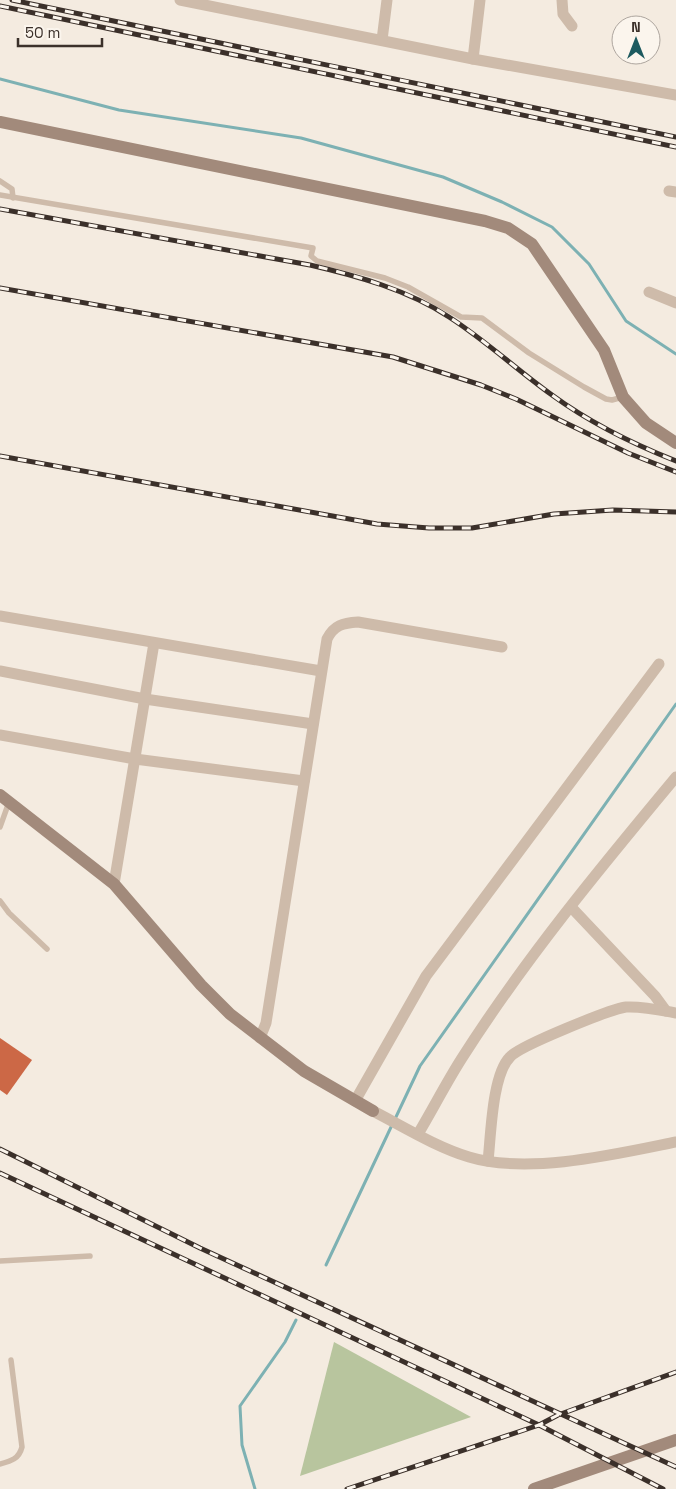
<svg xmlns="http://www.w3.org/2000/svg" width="676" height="1489" viewBox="0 0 676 1489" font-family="'Space Grotesk',sans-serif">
	<rect width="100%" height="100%" fill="#f4ebe0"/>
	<path fill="#b8c59e" d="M334,1342L471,1417L300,1476Z"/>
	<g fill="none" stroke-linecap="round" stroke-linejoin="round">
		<g stroke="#7db1b3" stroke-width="3">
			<path d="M0,79L119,110L301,138L443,177L502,202L552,227L589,264L626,321L676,354"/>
			<path d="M395,1119L420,1066L676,704"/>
			<path d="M326,1265L392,1125"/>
			<path d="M255,1489L242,1445L240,1406L285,1342L296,1320"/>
		</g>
	</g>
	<path fill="#cc6846" d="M0,1038L32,1060L7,1095L0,1090Z"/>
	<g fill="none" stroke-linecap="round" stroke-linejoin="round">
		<g stroke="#cebbaa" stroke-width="5.5">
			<path d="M0,181L12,189L13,198"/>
			<path d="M0,195L313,248L311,256L317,261L385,278L408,287L461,317L482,318L529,353L584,387L606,399L612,400L623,397"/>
			<path d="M0,827L9,802"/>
			<path d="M0,901L9,913L47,949"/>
			<path d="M0,1261L90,1256"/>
			<path d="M0,1464C11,1461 19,1459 22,1447L11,1360"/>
		</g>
		<g stroke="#cebbaa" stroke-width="11">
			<path d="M180,0L473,59L676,95"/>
			<path d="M562,0L563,14L572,26"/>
			<path d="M382,40L387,0"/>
			<path d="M473,59L480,0"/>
			<path d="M669,191L676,192"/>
			<path d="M649,292L676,303"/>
			<path d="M0,616L321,671"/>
			<path d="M0,671L145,699L313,724"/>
			<path d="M0,735L135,759L304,781"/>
			<path d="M114,884L154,643"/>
			<path d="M571,907L655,996L666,1011"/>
			<path d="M260,1038L266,1023L327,639C334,625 343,623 358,622L502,647"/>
			<path d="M355,1101L426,976L659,664"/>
			<path d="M373,1111C404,1127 436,1147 469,1157C528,1175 617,1154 676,1142"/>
			<path d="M418,1134C433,1109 446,1083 462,1058C525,959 601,867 676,777"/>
			<path d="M488,1161C491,1135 492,1075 510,1057C519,1046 611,1009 626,1007C642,1006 660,1010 676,1013"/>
		</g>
		<g stroke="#a28a7b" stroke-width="12">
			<path d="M0,122L485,221L508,228L532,244L604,350L623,397L646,423L676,443"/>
			<path d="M0,795L114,884L201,985L230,1014L304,1071L373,1111"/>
			<path d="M534,1489L676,1440"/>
		</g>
		<defs>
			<g id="rail">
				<path d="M12,0L676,137"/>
				<path d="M0,6L676,147"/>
				<path d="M0,209L310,265C358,276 408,290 449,317C485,340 517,370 552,395C589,422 633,444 676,461"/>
				<path d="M0,288L393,357L481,385L516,399L628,453L676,472"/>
				<path d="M0,456L377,524L429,528H472L554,514L613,510L676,512"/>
				<path d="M0,1149L200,1248L676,1467"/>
				<path d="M0,1173L539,1425L663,1489"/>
				<path d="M347,1489L539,1425L558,1415L676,1372"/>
			</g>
		</defs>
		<use href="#rail" stroke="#3b302a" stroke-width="5"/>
		<use href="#rail" stroke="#fbf5ed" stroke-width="3" stroke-dasharray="9" stroke-linecap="butt"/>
	</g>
	<g transform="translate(636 40)"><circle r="24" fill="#fbf5ed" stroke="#aea69f"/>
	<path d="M0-4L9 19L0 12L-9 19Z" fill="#1d5a5f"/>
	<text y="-8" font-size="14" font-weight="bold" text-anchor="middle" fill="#3b302a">N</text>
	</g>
	<path d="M18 38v8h84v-8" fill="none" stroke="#3b302a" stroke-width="2.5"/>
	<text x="25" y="38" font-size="15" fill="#3b302a" stroke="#fbf5ed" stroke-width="4" paint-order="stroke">50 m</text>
</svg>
